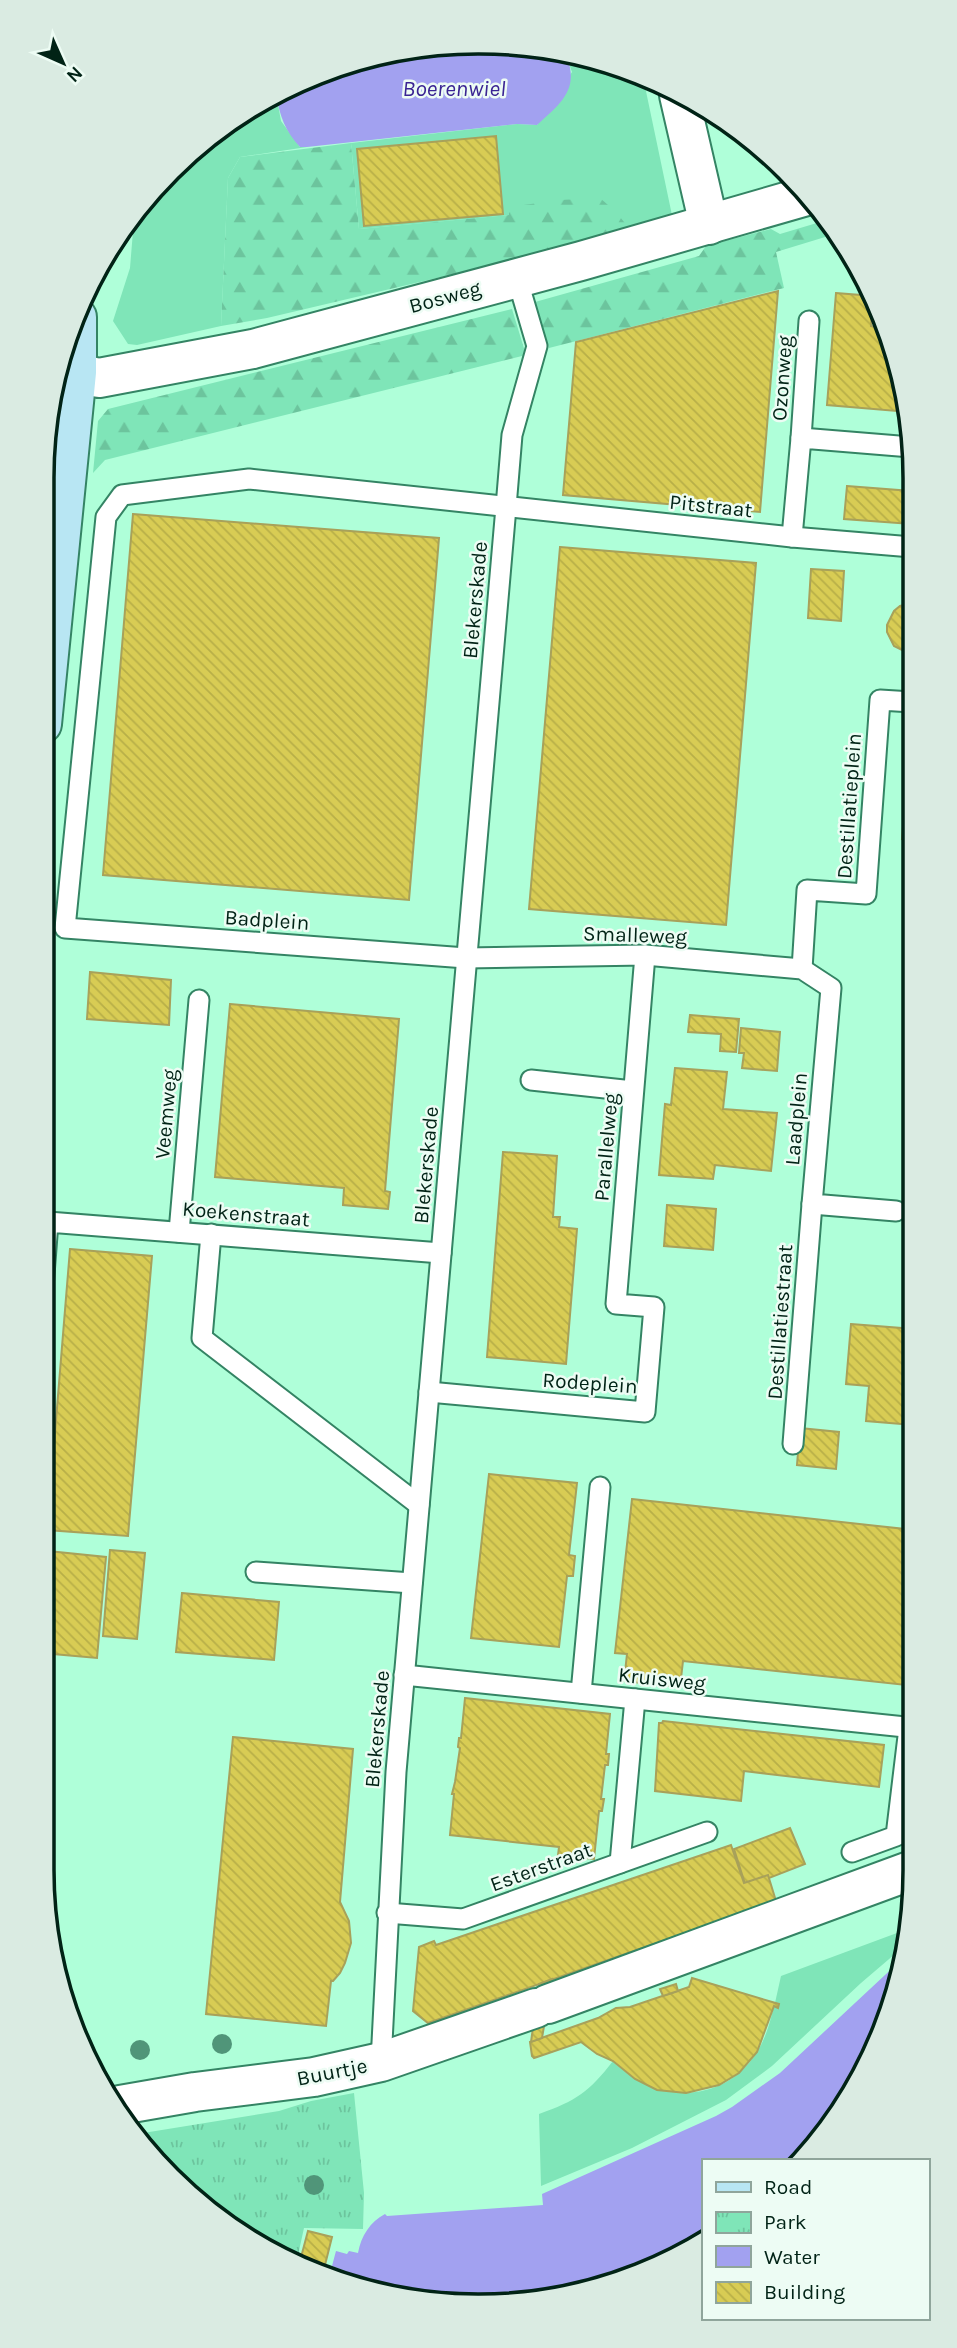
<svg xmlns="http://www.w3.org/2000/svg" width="957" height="2348" viewBox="0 0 957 2348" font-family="Karla,sans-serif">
	<defs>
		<pattern id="forest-firs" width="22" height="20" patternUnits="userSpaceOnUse" patternTransform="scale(1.75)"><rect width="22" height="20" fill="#7fe5b8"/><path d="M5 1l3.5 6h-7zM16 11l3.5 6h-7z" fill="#6cc49d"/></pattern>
		<pattern id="park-tufts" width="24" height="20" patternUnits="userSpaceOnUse" patternTransform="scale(1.75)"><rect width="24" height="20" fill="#7fe5b8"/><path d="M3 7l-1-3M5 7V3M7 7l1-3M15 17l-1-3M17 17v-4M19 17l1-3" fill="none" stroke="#6cc49d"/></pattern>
		<pattern id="building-back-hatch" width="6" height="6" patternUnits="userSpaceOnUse" patternTransform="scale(1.75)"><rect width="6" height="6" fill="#d8cc54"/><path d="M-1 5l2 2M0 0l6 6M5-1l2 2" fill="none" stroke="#b8af48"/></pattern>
	</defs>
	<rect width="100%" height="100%" fill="#afffd9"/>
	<g fill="#7fe5b8">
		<path d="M567,58L618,65L643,77L673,220L632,232L509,207L510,215L359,229L351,143L517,124L537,125L572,72Z"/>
		<path d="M276,94L281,121L300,147H307L240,157L228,178L221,326L137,345L128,344L113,321L130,268L134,219L150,191Z"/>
		<path d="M905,1930L902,1948L861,1983L772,2066L726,2100L632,2148L541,2186L539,2114C576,2101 589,2092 613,2061C655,2103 723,2106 757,2052C766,2038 770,2022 774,2006L777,2007L775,2003L781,1976Z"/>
	</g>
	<g fill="url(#forest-firs)">
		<path d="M351,143L359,229L509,215V207L560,200L600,198L616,212L632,232L267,318L221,326L228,178L240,157Z"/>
		<path d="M827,220L835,234L776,252L784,288L549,348L535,302L699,256L706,246L771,229L780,234Z"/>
		<path d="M512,309L526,355L105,460L93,473L98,421L108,409Z"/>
	</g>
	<path fill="url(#park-tufts)" d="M354,2093L364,2193L363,2229L304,2228L297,2260L261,2248L150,2157L137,2134L279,2111L311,2101Z"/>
	<g fill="#a2a1f0">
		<path d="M450,43L567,58C580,90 558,106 537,125L517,124L307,147H300C285,131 280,116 276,95L285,87Z"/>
		<path d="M900,1961L892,2009L825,2136L798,2161H703V2240L564,2298L421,2302L330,2271L331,2268L343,2270L332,2266L336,2251L347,2254L349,2251L358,2253C361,2236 370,2222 385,2214L387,2216L543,2205L542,2194L716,2116L732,2107L780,2073Z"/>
	</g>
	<g fill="url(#building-back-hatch)" stroke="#a8a15a" stroke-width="2">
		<path d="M496,136L503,214L364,226L357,149Z"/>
		<path d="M778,291L760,512L563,495L576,342Z"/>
		<path d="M836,293L873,296L871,326L883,327L908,412L827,405Z"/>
		<path d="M847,486L911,491V524L844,519Z"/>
		<path d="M133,514L439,538L409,900L103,875Z"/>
		<path d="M560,547L756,563L726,925L529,909Z"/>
		<path d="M811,569L844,571L841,621L808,618Z"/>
		<path d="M912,603V653H908L894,646L887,632V625L894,611L900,606Z"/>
		<path d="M905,801H912V840L902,839Z"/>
		<path d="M90,972L171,980L169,1025L87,1019Z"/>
		<path d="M230,1004L399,1019L385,1191L390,1192L388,1209L343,1205L344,1188L215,1177Z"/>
		<path d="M690,1015L739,1019L736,1052L720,1051L721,1034L688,1032Z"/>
		<path d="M741,1028L780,1032L777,1071L742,1068L744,1053H739Z"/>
		<path d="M675,1068L727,1072L723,1109L777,1113L771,1171L715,1165L713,1179L659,1175L665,1104L671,1105Z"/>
		<path d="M503,1152L557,1156L553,1217H560L559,1227L577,1229L566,1364L487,1357Z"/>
		<path d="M667,1205L716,1209L713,1250L664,1246Z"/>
		<path d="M70,1249L152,1256L128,1536L47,1530Z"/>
		<path d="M851,1324L914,1329L913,1425L866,1421L869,1386L846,1384Z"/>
		<path d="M800,1428L839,1432L836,1469L797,1465Z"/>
		<path d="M489,1474L577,1483L569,1555L575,1556L573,1576H567L559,1647L471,1638Z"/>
		<path d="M632,1499L914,1530L915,1686L683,1661L680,1687L624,1681L627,1654L615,1653Z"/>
		<path d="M110,1550L145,1553L137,1639L103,1636Z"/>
		<path d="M48,1551L106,1557L97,1658L42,1653V1619Z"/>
		<path d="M182,1593L279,1602L274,1660L176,1652Z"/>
		<path d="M465,1698L610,1714L606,1754H609L608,1765H605L601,1799H604L602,1811H599L594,1859L558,1855L559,1847L450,1835L454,1794H452L455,1782L460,1748L458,1747L459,1738H461Z"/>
		<path d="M663,1721L884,1745L879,1787L744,1771L741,1801L655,1791L659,1723H662Z"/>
		<path d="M233,1737L353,1749L340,1902L349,1921L351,1943L345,1963L340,1973L333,1981H331L326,2026L206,2014Z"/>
		<path d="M790,1828L805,1864L746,1887L734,1849Z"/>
		<path d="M731,1845L744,1883L768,1875L776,1901L428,2023L413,2011L419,1947L434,1941L436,1945Z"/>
		<path d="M692,1978L779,2004L778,2008L774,2006L757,2052L739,2073L719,2085L686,2093L657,2090L635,2079L613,2061L597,2054L581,2042L534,2058L532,2056L530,2042L598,2018L616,2008L630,2007L689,1987Z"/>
		<path d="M552,1979L542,2038L531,2042L539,1984Z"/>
		<path d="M676,1984L678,1991L663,1996L660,1989Z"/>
		<path d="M308,2231L332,2237L324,2269L300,2261Z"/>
	</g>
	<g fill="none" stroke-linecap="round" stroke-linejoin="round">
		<defs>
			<g id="lane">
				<path d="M801,438L809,321"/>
				<path d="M792,537L801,438L911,447"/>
				<path d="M802,969L807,890L866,894L880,700L912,702"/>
				<path d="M531,1080L633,1091"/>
				<path d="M896,1211L812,1204L831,988L802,969L645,955L466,958L65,928L106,517L122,495L249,479L792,537L912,547"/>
				<path d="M179,1232L199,1000"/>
				<path d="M211,1234L202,1338L419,1505"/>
				<path d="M42,1301L48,1222L441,1253"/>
				<path d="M429,1392L645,1412L654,1307L616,1304L645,955"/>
				<path d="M793,1444L812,1204"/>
				<path d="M256,1572L412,1583"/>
				<path d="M404,1675L915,1728"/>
				<path d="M581,1693L600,1487"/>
				<path d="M852,1852L896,1836L909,1728"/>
				<path d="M620,1863L635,1699"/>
				<path d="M387,1913L463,1919L707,1832"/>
				<path d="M381,2062L396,1772L506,507L512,435L537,346L517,278"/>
			</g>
			<g id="street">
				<path d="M679,95L709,225"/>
				<path d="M60,369L99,378L253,349L581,261L810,195"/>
				<path d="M548,2004L915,1869"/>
				<path d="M120,2105L195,2092L314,2077L381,2062L536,2008"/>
			</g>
			<path id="secondary" d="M42,724L77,372V317"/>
		</defs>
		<use href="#lane" stroke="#348464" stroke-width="23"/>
		<use href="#street" stroke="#348464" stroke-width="42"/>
		<use href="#secondary" stroke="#348464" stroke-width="42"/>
		<use href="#lane" stroke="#fff" stroke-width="19"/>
		<use href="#street" stroke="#fff" stroke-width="38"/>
		<use href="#secondary" stroke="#b8e6f3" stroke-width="38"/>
	</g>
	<g fill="#509579">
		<circle cx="222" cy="2044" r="10"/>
		<circle cx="140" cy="2050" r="10"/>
		<circle cx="314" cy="2185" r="10"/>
	</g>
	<g text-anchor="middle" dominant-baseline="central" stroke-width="5" stroke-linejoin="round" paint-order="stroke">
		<g font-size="21" fill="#012316" stroke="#edfcf4">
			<text transform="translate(445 297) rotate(-15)">Bosweg</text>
			<text transform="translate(782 378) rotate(-86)">Ozonweg</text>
			<text transform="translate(711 506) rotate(6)">Pitstraat</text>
			<text transform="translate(475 600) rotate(-85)">Blekerskade</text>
			<text transform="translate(849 806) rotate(-86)">Destillatieplein</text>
			<text transform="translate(267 920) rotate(4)">Badplein</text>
			<text transform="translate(635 935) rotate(2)">Smalleweg</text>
			<text transform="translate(166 1114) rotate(-85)">Veemweg</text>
			<text transform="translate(796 1119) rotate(-85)">Laadplein</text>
			<text transform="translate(606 1147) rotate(-85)">Parallelweg</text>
			<text transform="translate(426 1165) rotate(-85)">Blekerskade</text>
			<text transform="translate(246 1214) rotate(5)">Koekenstraat</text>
			<text transform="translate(780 1322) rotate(-86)">Destillatiestraat</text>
			<text transform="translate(590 1383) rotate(4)">Rodeplein</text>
			<text transform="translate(662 1679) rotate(6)">Kruisweg</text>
			<text transform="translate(377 1729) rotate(-85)">Blekerskade</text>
			<text transform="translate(541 1867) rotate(-20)">Esterstraat</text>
			<text transform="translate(332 2072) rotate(-11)">Buurtje</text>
		</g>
		<g font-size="23" font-style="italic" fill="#3a2493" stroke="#edfcf4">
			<text x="454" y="88">Boerenwiel</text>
		</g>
	</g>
	<path d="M0 0H957V2348H0ZM478 54H479A424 424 0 0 1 903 478V1870A424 424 0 0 1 479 2294H478A424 424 0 0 1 54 1870V478A424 424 0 0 1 478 54Z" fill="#daebe2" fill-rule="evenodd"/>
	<path fill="none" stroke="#012316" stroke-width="3.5" d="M478 54H479A424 424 0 0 1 903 478V1870A424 424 0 0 1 479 2294H478A424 424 0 0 1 54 1870V478A424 424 0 0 1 478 54Z"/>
	<rect x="702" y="2159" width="228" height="161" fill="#edfcf4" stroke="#8fa59b" stroke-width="2"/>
	<rect x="716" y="2182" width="35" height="10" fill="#b8e6f3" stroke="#8fa59b" stroke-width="2"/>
	<text x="764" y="2194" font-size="21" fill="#012316">Road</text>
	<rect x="716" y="2212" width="35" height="21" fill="url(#park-tufts)" stroke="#8fa59b" stroke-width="2"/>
	<text x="764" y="2229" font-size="21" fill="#012316">Park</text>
	<rect x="716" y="2246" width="35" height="21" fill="#a2a1f0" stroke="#8fa59b" stroke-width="2"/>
	<text x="764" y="2264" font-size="21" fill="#012316">Water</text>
	<rect x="716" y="2282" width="35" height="21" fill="url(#building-back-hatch)" stroke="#8fa59b" stroke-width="2"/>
	<text x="764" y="2299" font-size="21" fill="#012316">Building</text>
	<g transform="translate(63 63) rotate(135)" stroke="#edfcf4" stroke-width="5" paint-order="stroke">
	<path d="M0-5L12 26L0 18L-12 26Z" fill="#012316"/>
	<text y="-10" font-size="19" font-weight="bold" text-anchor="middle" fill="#012316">N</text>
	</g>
</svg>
